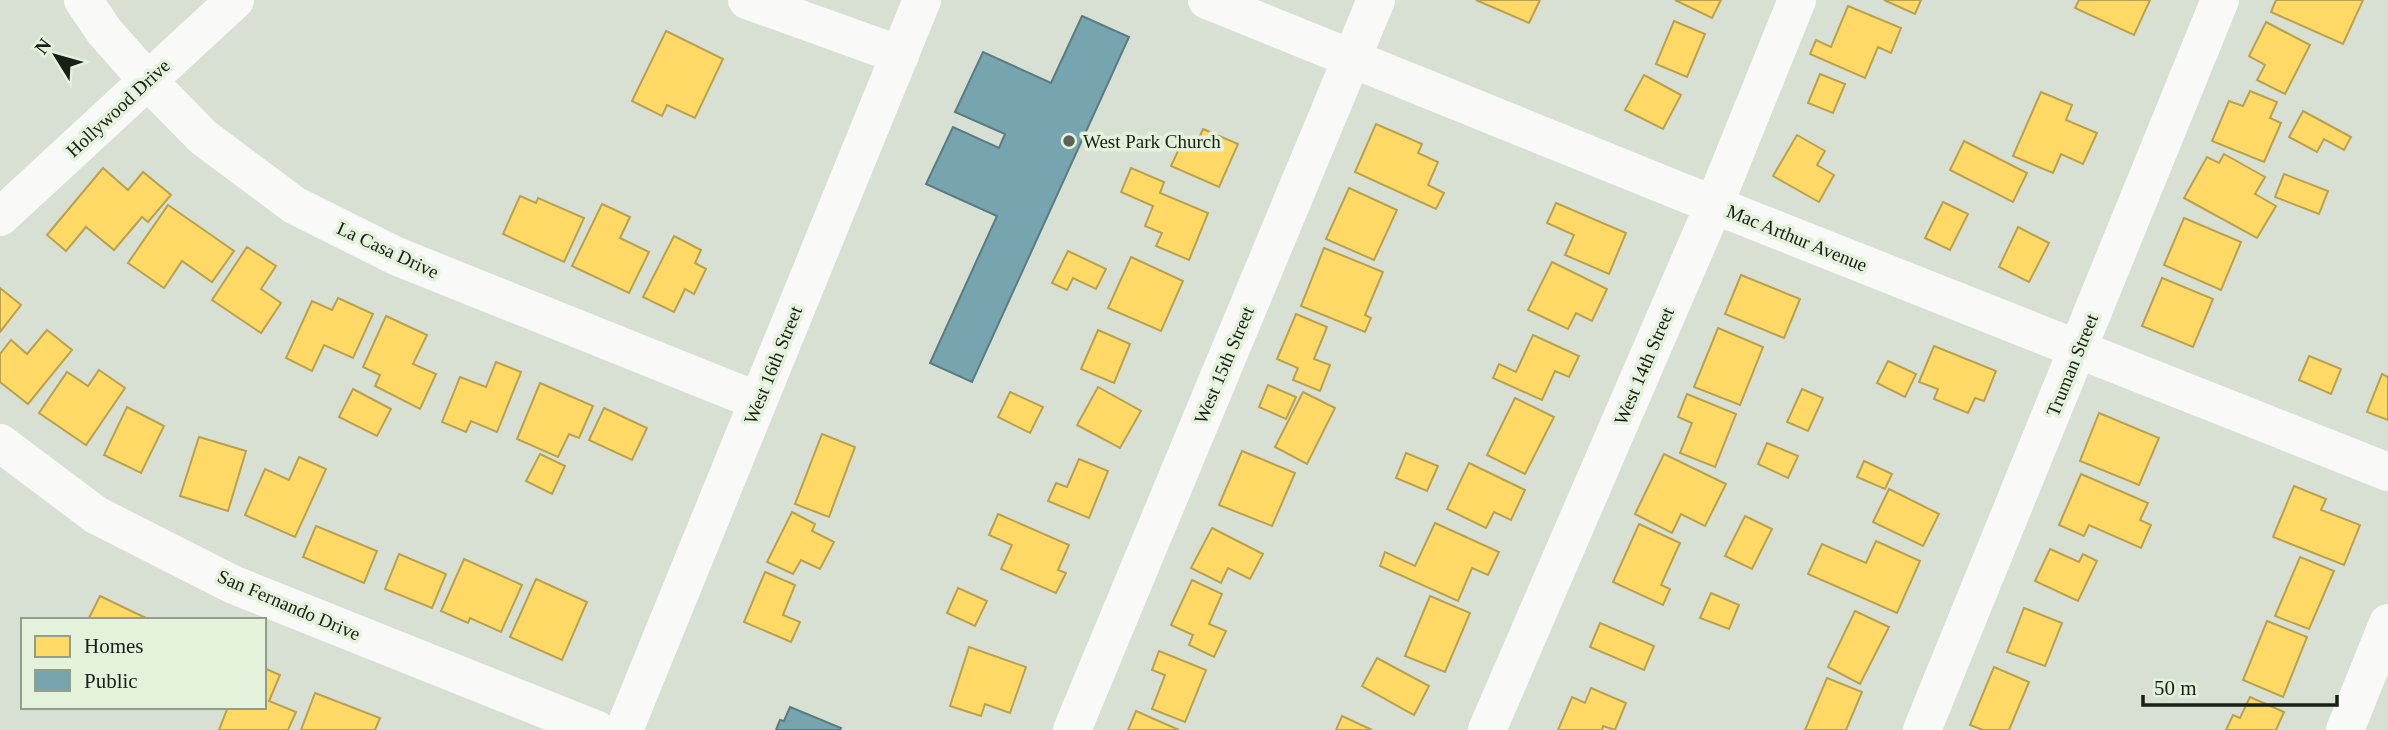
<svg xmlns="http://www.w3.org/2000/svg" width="2388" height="730" viewBox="0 0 2388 730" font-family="Georgia,serif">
	<rect width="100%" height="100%" fill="#d8e0d3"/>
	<g fill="#ffd966" stroke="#baa14e" stroke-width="2">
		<path d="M1476,0H1540L1529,23Z"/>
		<path d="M1675,0H1721L1712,18Z"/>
		<path d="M1884,0H1921L1915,14Z"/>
		<path d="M2079,0H2150L2134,35L2075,8Z"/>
		<path d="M2276,0H2363L2343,44L2271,12Z"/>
		<path d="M1848,6L1901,28L1891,53L1878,47L1865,78L1810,54L1816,40L1831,47Z"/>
		<path d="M1674,21L1705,34L1687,77L1656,64Z"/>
		<path d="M2266,22L2310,45L2285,94L2257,80L2265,65L2249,56Z"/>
		<path d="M666,31L723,59L695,118L667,105L662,116L632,101Z"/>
		<path d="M1820,74L1845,84L1833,113L1808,103Z"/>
		<path d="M1644,75L1681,95L1663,129L1625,110Z"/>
		<path d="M2250,91L2277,102L2270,118L2281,123L2264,162L2212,141L2229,101L2243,106Z"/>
		<path d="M2041,92L2072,105L2066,120L2097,133L2083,164L2061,154L2053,173L2013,156Z"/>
		<path d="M2303,111L2351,137L2344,150L2324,139L2317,152L2289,137Z"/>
		<path d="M1376,124L1422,144L1418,153L1438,162L1428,185L1444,193L1436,209L1355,172Z"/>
		<path d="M1203,129L1238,144L1219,187L1171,166L1183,140L1196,145Z"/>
		<path d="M1797,135L1825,151L1817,165L1834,175L1819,202L1773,176Z"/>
		<path d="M1964,141L2027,173L2013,202L1950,170Z"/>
		<path d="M2224,154L2265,177L2255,194L2276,206L2257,238L2184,198L2207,157L2219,163Z"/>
		<path d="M103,168L128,190L143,172L171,195L148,222L142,217L114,250L86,227L66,251L47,235Z"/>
		<path d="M1131,168L1164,182L1160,193L1208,213L1189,260L1156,246L1162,233L1145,226L1153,206L1121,192Z"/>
		<path d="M2284,174L2328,191L2319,214L2275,197Z"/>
		<path d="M1349,188L1397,210L1374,260L1326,239Z"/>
		<path d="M520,196L536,203L538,198L584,218L564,262L503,234Z"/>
		<path d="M1943,202L1968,214L1950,250L1925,238Z"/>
		<path d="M1556,203L1626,233L1609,274L1565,255L1574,235L1547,223Z"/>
		<path d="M602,204L630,217L620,238L649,252L629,293L572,266Z"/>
		<path d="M168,205L234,251L212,282L182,261L164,288L128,263Z"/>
		<path d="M2184,218L2241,242L2221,290L2164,265Z"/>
		<path d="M2018,227L2049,243L2029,282L1999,267Z"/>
		<path d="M674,236L701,250L695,263L706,269L694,294L685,289L674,312L643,297Z"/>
		<path d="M247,247L276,266L261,289L281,303L261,333L212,300Z"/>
		<path d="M1324,248L1383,272L1365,315L1371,318L1365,332L1301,306Z"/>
		<path d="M1068,251L1106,269L1096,289L1073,278L1067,290L1052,283Z"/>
		<path d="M1131,257L1183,281L1161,331L1108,308Z"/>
		<path d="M1552,262L1607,289L1592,321L1576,313L1568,329L1528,310Z"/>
		<path d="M1741,275L1800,299L1784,338L1725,314Z"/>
		<path d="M2162,278L2213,299L2193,347L2142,326Z"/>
		<path d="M0,288L21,305L0,332Z"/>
		<path d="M338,298L373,314L353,358L324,345L312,371L286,358L312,301L332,310Z"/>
		<path d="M1296,314L1327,327L1314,359L1330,365L1320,391L1293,380L1298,368L1277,359Z"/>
		<path d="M386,316L427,335L413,364L436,374L420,409L375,386L380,375L363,367Z"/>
		<path d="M1718,328L1763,347L1740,405L1694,387Z"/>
		<path d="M47,330L72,350L28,404L0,382V354L11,340L27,354Z"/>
		<path d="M1098,330L1130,344L1114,383L1081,369Z"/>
		<path d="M1533,335L1579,356L1569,377L1555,371L1542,400L1493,378L1499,364L1516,372Z"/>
		<path d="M1934,346L1996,371L1984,401L1975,398L1968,413L1934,399L1938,389L1919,382Z"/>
		<path d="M2309,356L2341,369L2331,394L2299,380Z"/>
		<path d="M1888,361L1916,374L1905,397L1877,383Z"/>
		<path d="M496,362L521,372L497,432L471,421L466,432L442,422L460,377L486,387Z"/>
		<path d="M99,370L125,388L86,445L39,413L67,372L88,386Z"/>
		<path d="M2382,374L2388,377V420L2367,412Z"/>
		<path d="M540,383L593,406L579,438L569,434L558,457L517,439Z"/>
		<path d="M1268,385L1296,397L1286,419L1259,407Z"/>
		<path d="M1098,387L1141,411L1120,448L1077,425Z"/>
		<path d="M353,389L391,409L377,436L339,417Z"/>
		<path d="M1802,389L1823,398L1808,431L1787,422Z"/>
		<path d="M1010,392L1043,407L1030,433L998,417Z"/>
		<path d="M1303,392L1335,408L1307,464L1275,447Z"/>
		<path d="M1687,394L1736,414L1715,467L1680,453L1692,423L1678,417Z"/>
		<path d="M1515,398L1554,417L1525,474L1487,455Z"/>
		<path d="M127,407L164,426L141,473L104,455Z"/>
		<path d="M604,408L647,428L632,460L589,440Z"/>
		<path d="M2099,413L2159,438L2139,485L2080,461Z"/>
		<path d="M822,434L855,447L829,517L795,504Z"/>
		<path d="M199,437L246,451L228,511L180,496Z"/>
		<path d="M1767,443L1798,456L1788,478L1758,464Z"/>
		<path d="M1242,451L1295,473L1272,526L1219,505Z"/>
		<path d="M1406,453L1438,466L1427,491L1396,478Z"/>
		<path d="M540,454L565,466L552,494L526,481Z"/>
		<path d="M1664,454L1726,484L1705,526L1681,514L1672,533L1635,514Z"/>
		<path d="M299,457L326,469L295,537L245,515L265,469L289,480Z"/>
		<path d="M1079,459L1108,471L1089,518L1048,501L1056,483L1067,487Z"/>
		<path d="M1864,461L1892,474L1885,489L1857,477Z"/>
		<path d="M1469,463L1525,490L1511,520L1494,512L1486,528L1447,509Z"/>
		<path d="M2081,474L2148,503L2140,520L2151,525L2141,548L2089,525L2084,536L2059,525Z"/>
		<path d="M2294,486L2326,499L2321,510L2360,525L2344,565L2273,537Z"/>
		<path d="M1889,489L1939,514L1923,546L1873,522Z"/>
		<path d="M792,512L815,524L812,531L834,542L820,569L801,560L793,574L767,562Z"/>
		<path d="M998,514L1069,545L1058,570L1066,573L1056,593L1001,569L1012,545L989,535Z"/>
		<path d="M1745,516L1772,529L1752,569L1725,556Z"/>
		<path d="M1435,523L1499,552L1488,575L1472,568L1458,601L1380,566L1385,552L1415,566Z"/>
		<path d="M1639,524L1680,543L1661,585L1670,589L1663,605L1613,582Z"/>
		<path d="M316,526L377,551L364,583L303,557Z"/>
		<path d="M1212,528L1263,554L1250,579L1228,568L1221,583L1191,568Z"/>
		<path d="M1876,541L1920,561L1897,613L1808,574L1822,544L1866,563Z"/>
		<path d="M2050,549L2079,562L2083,554L2097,561L2078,601L2035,581Z"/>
		<path d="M399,554L446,574L432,608L385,589Z"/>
		<path d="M2300,557L2334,571L2309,629L2275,616Z"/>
		<path d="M464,559L522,585L501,632L470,618L468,623L441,611Z"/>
		<path d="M765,572L795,585L783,615L800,622L791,642L744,622Z"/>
		<path d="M536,579L587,602L562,660L510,637Z"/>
		<path d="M1192,580L1222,594L1209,624L1226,631L1214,657L1189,645L1193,635L1171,625Z"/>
		<path d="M958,588L987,601L975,626L947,613Z"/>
		<path d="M1711,593L1739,605L1729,629L1700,618Z"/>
		<path d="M100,596L150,620H88Z"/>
		<path d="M1430,596L1470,613L1445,672L1405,656Z"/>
		<path d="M2024,608L2062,623L2045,666L2007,652Z"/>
		<path d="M1855,611L1889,627L1860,684L1828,667Z"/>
		<path d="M2267,621L2307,637L2283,697L2243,680Z"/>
		<path d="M1600,623L1654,646L1644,670L1590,647Z"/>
		<path d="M969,647L1026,667L1010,713L985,704L981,716L950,706Z"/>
		<path d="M1159,651L1206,670L1185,722L1152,709L1165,675L1152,670Z"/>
		<path d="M1377,658L1429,686L1414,715L1362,686Z"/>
		<path d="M1994,667L2029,682L2009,730H1983L1970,725Z"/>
		<path d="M264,668L280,675L269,701L296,712L288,730H219L228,707H264Z"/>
		<path d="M1827,678L1862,692L1846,730H1805Z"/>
		<path d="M1591,688L1626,703L1615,730L1603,726L1602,730H1558L1572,697L1585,703Z"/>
		<path d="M315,693L380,718L375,730H301Z"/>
		<path d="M2250,697L2284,712L2276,730H2226L2233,715L2240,718Z"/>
		<path d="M1136,711L1179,730H1128Z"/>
		<path d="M1342,716L1372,730H1336Z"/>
	</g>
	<g fill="#76a5af" stroke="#5a7c81" stroke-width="2">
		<path d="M1082,16L1129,37L972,382L930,363L997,216L926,184L953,127L999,148L1005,134L955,112L983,52L1051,83Z"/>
		<path d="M790,707L841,728L840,730H776L780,720L784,721Z"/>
	</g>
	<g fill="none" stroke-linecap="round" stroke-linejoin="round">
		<g stroke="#f9faf8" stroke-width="38">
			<path d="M83,0L104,31L148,81L203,137L294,205L396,256L758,401"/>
			<path d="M747,0L900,55"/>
			<path d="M1207,0L1714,205L2388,472"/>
			<path d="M0,217L235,0"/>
			<path d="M0,443L96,515L234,585L597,730"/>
			<path d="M1072,730L1376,0"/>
			<path d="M1487,730L1714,205L1797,0"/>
			<path d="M1922,730L2220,0"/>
			<path d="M2345,730L2388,623"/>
		</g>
		<path stroke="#f9faf8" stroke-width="38" d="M624,730L922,0"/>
	</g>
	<circle fill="#5c6258" stroke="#e4f2db" stroke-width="2.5" cx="1069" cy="141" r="7"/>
	<g text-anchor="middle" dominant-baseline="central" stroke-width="7" stroke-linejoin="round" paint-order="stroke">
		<g font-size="19" fill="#191e16" stroke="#e4f2db">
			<text transform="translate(118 108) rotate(-43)">Hollywood Drive</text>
			<text transform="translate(1797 238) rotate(22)">Mac Arthur Avenue</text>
			<text transform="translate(388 250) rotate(25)">La Casa Drive</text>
			<text transform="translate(773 365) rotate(-68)">West 16th Street</text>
			<text transform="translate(1224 365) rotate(-67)">West 15th Street</text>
			<text transform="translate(2072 365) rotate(-68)">Truman Street</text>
			<text transform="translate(1644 366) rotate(-67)">West 14th Street</text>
			<text transform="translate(289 605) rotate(23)">San Fernando Drive</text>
		</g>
		<g font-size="19" fill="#191e16" stroke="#e4f2db" text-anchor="start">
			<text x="1083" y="141">West Park Church</text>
		</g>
	</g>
	<rect x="21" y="618" width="245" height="91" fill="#e4f2db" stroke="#939d8c" stroke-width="2"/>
	<rect x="35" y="636" width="35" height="21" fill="#ffd966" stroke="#939d8c" stroke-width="2"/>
	<text x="84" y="653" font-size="21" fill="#191e16">Homes</text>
	<rect x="35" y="670" width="35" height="21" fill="#76a5af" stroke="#939d8c" stroke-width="2"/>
	<text x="84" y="688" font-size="21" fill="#191e16">Public</text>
	<g transform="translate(56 56) rotate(307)" stroke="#e4f2db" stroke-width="5" paint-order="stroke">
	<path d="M0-5L12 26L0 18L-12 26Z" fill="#191e16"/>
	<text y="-10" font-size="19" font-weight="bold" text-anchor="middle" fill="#191e16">N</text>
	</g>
	<path d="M2143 695v10h194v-10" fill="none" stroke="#191e16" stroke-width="3.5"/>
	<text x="2154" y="695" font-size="21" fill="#191e16" stroke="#e4f2db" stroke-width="5" paint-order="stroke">50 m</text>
</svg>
